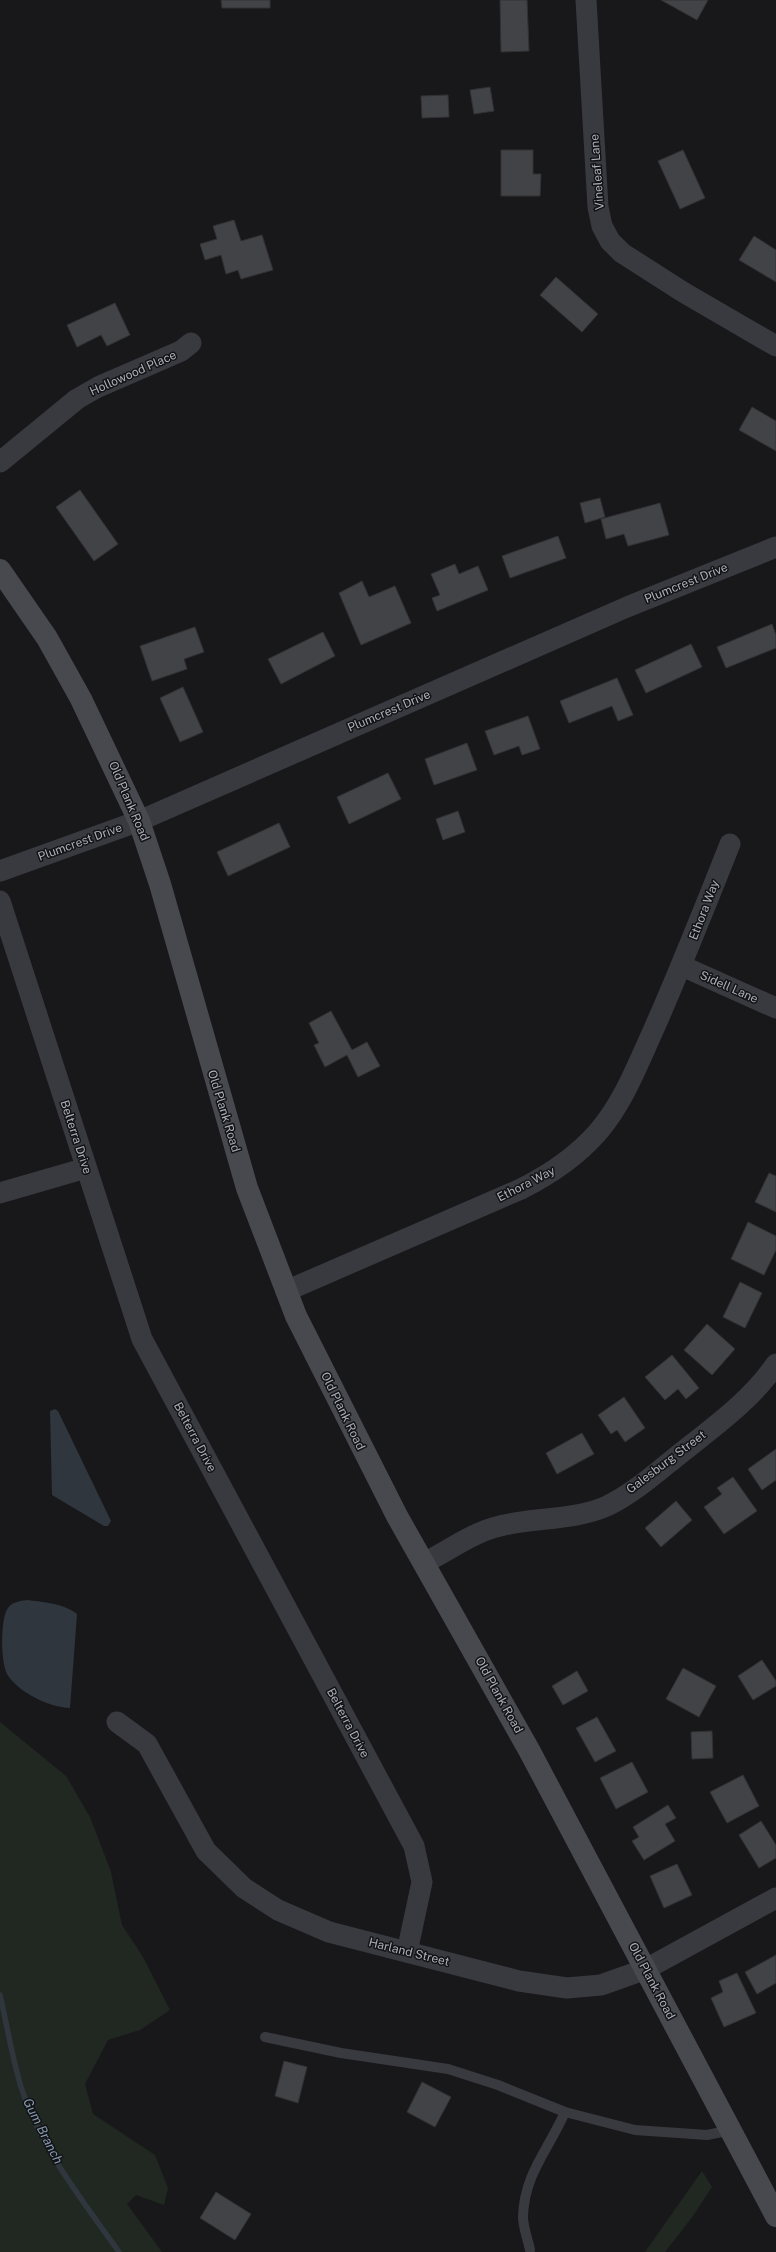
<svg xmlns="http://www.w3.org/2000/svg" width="776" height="2252" viewBox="0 0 776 2252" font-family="'Public Sans',sans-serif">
	<rect width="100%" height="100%" fill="#18181a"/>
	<g fill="#202821">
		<path d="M0,1722L66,1776L90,1817L111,1872L122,1925L143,1957L170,2010L140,2030L108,2040L85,2084L93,2114L155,2155L168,2188L164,2205L136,2195L127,2204L162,2252H0Z"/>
		<path d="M702,2171L712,2187L693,2216L665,2252H645Z"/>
	</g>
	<g fill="#2f363e">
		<path d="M55,1409L58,1411L111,1521L108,1526H104L52,1495L50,1411Z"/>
		<path d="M27,1600C43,1602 63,1603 77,1614L70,1708C49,1707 22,1694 9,1677C0,1667 0,1618 8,1608C12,1602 20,1601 27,1600Z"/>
	</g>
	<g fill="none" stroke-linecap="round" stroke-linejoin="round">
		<path stroke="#2f363e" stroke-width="5.5" d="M0,1995C7,2025 12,2057 21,2087C40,2148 83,2201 119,2252"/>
	</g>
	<g fill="#424347" stroke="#323236">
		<path d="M221,0H270V8H222Z"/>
		<path d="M500,0H527L529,51L501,52Z"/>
		<path d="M661,0H708L697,20Z"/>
		<path d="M490,87L494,111L474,114L470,90Z"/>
		<path d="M448,95L449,117L422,118L421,96Z"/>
		<path d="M501,150H533V174H541L540,196H501Z"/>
		<path d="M683,150L705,198L680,209L658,161Z"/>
		<path d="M234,220L241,241L262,235L273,270L241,279L238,270L226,274L221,255L205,260L200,244L217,239L213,226Z"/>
		<path d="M754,236L776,250V282L739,260Z"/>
		<path d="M556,277L598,314L582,332L540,295Z"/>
		<path d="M115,303L130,335L107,346L101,335L77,347L67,325Z"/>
		<path d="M752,407L776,421V451L739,430Z"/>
		<path d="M80,490L118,544L94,561L56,507Z"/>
		<path d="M600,498L605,517L585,523L580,503Z"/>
		<path d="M660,503L669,535L628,546L624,534L606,539L601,519Z"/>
		<path d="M558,536L566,558L510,578L502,556Z"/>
		<path d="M455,564L459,574L478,566L488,590L437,611L432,598L440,595L431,574Z"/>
		<path d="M362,581L369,597L395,586L411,623L361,645L339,593Z"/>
		<path d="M772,624L776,635V648L726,668L717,647Z"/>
		<path d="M195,627L204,652L184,659L187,669L152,681L140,646Z"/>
		<path d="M323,632L335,656L281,684L268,659Z"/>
		<path d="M691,644L702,667L646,693L635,670Z"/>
		<path d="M617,678L633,715L618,721L612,706L569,723L560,701Z"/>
		<path d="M183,687L203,732L180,742L160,698Z"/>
		<path d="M528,716L540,749L522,755L519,746L494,755L485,731Z"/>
		<path d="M467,743L477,770L434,785L425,759Z"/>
		<path d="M388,773L401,799L349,824L337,797Z"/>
		<path d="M458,811L465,832L443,840L436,819Z"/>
		<path d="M279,823L290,847L228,876L217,852Z"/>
		<path d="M331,1011L352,1050L367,1042L380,1066L358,1077L347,1055L325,1067L314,1045L319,1043L309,1023Z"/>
		<path d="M769,1173L776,1176V1212L755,1202Z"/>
		<path d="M748,1222L776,1236V1250L764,1275L731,1259Z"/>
		<path d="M740,1282L762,1293L745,1328L723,1317Z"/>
		<path d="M707,1324L735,1349L712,1375L684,1350Z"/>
		<path d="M672,1355L699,1388L686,1399L678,1389L665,1400L645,1377Z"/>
		<path d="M624,1397L645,1428L625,1442L617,1430L611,1434L598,1415Z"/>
		<path d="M582,1433L594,1454L557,1474L546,1453Z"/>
		<path d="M776,1449V1480L762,1490L748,1469Z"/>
		<path d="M733,1477L757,1511L724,1534L704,1507L722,1494L717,1488Z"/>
		<path d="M676,1501L692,1520L661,1547L645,1528Z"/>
		<path d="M762,1660L776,1681V1686L753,1700L738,1676Z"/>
		<path d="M683,1668L716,1686L699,1717L666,1699Z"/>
		<path d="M577,1671L588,1691L563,1705L552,1686Z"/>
		<path d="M597,1717L616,1751L595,1762L576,1728Z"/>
		<path d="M712,1731L713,1758L692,1759L691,1732Z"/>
		<path d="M632,1762L648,1792L616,1809L600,1778Z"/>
		<path d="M743,1775L759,1806L727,1823L710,1792Z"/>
		<path d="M668,1805L676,1818L665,1824L675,1841L644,1860L632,1841L639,1837L633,1827Z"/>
		<path d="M761,1821L776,1845V1858L759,1868L739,1835Z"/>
		<path d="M677,1864L692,1895L664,1908L650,1876Z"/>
		<path d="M776,1955V1983L757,1994L745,1972Z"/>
		<path d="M737,1973L756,2013L724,2027L711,1998L723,1992L719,1981Z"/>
		<path d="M284,2061L307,2067L298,2103L275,2096Z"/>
		<path d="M422,2082L451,2097L435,2127L407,2112Z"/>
		<path d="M216,2192L251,2214L235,2240L200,2218Z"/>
	</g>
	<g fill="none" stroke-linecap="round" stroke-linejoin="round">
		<g stroke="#393a3f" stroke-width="10">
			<path d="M265,2037L341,2053L448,2069L498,2085L565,2112L635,2130L707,2135L731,2130"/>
			<path d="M530,2250C528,2240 523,2227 523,2217C524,2174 549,2149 565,2112"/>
		</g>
		<g stroke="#393a3f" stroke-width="21">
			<path d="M586,0L598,207L602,226L610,241L622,253L683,292L776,346"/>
			<path d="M0,462L77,399L98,387L181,351L191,343"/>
			<path d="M0,871L139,821L627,607L776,547"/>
			<path d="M0,901L142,1339L414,1846L422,1882L407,1952"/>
			<path d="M682,966L776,1008"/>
			<path d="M0,1193L86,1168"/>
			<path d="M286,1291L521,1189C551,1174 576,1157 598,1132C623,1103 637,1066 653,1031C680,970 705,907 730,844"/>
			<path d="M424,1563C448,1551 473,1532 500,1526C535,1517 573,1521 607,1506C632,1494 655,1474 676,1457C711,1429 751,1401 776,1364"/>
			<path d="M117,1722L147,1744L206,1851L244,1888L278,1910L329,1932L519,1981L567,1988L601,1985L646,1969L776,1898"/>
		</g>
		<path stroke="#47494f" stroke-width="22" d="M0,570L47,638L81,699L139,821L160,884L247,1188L296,1316L397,1516L529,1750L776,2216"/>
	</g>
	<g text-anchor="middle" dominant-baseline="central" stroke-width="3" stroke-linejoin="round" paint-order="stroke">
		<g font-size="12" fill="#abafb9" stroke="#131315">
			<text transform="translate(597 172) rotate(-94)">Vineleaf Lane</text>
			<text transform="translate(133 373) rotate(-24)">Hollowood Place</text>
			<text transform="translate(686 583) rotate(-22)">Plumcrest Drive</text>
			<text transform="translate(389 711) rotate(-23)">Plumcrest Drive</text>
			<text transform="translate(129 801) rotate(67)">Old Plank Road</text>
			<text transform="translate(80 842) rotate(-20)">Plumcrest Drive</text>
			<text transform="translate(704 910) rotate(-69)">Ethora Way</text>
			<text transform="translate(729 987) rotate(24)">Sidell Lane</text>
			<text transform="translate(224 1111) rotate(73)">Old Plank Road</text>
			<text transform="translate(76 1137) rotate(72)">Belterra Drive</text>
			<text transform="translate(526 1184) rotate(-27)">Ethora Way</text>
			<text transform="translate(343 1411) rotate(64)">Old Plank Road</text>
			<text transform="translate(195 1437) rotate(62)">Belterra Drive</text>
			<text transform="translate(666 1462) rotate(-37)">Galesburg Street</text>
			<text transform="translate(499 1695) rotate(61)">Old Plank Road</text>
			<text transform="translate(348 1723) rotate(62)">Belterra Drive</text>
			<text transform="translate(409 1952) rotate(14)">Harland Street</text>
			<text transform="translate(652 1981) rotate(62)">Old Plank Road</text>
		</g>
		<g font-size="13" font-style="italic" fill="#849bb2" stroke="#131315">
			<text transform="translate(43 2131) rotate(63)">Gum Branch</text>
		</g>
	</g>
</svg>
